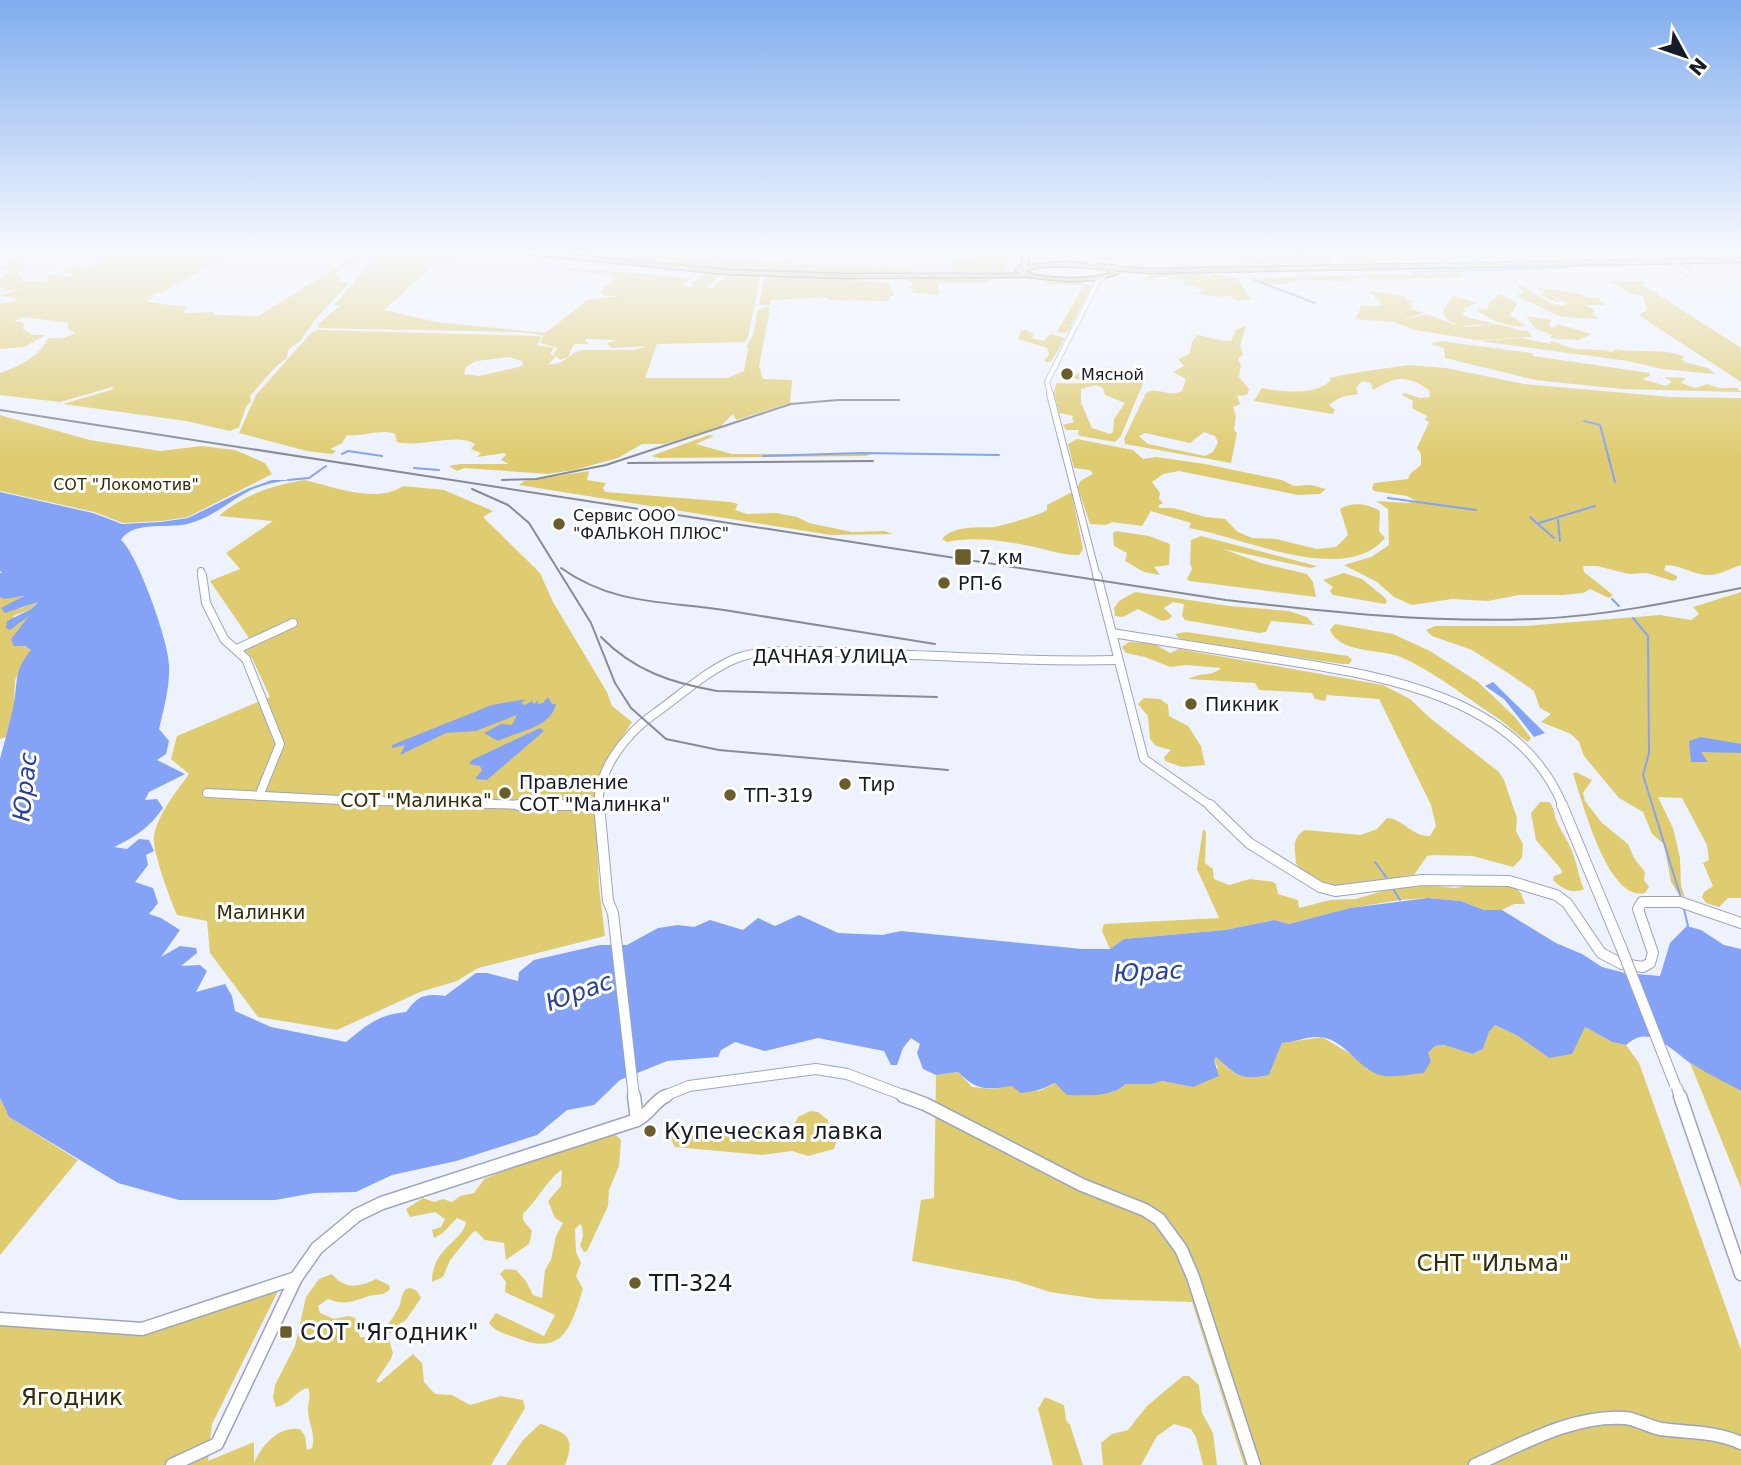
<svg xmlns="http://www.w3.org/2000/svg" width="1741" height="1465" viewBox="0 0 1741 1465" font-family="'DejaVu Sans',sans-serif">
	<rect width="100%" height="100%" fill="#eef2fd"/>
	<g fill="#dfcc70" fill-rule="evenodd">
		<path d="M89,252H237L165,291L142,298L154,296L147,302L188,307L183,311L185,313L214,312L213,314L217,315L258,316L355,256L372,257L357,260L335,273L341,277L337,281L349,283L319,315L300,341L288,350L287,358C273,366 262,384 250,396L251,401L246,407L239,427L230,431L186,421L63,404L114,389L112,387L60,402L0,395V373C21,366 41,355 48,338H63L76,333L67,328L69,323L23,317L14,321L24,323L23,329L33,335H46L24,347L0,349V304L19,300L0,295L20,290L2,291L6,287L0,288V277L11,272L0,269V265L21,257L24,269L16,274L26,276L20,280C30,281 40,283 50,280L45,276C56,273 64,279 74,275L61,269L75,266L85,268L104,258L86,253Z"/>
		<path d="M380,252H418L473,257L447,262L429,269L384,310L437,322L545,333L588,300L620,296H605L600,292L615,278L604,274L566,271L571,268L691,278L682,285L692,287V283L706,272L723,274L707,287L712,288L728,274L757,275L760,276L748,337L744,342L657,344L645,378H727L744,371L748,348L746,347L753,335L758,309L767,307L770,309L759,366L763,379L792,380L790,403L736,420L733,414L720,427L664,444H642L618,458L574,470L548,474L464,468L457,471L449,466L460,464H509L501,460L506,455L505,453L477,457L481,453L471,449L475,444C458,432 420,448 397,442L395,434C382,428 362,437 347,435L342,443L330,449L336,451L332,454L307,451L239,433L256,395L312,332L317,330L540,336L541,338L537,345L554,348L550,354L556,356L548,365C569,363 567,354 581,350H634L648,346L610,348L607,343L617,340L585,339L588,344H574L568,357L560,360L553,353L558,348L540,343L543,335L518,332L318,328V324L341,305H334ZM509,357L522,361L523,366L479,376L464,374L466,367L476,361Z"/>
		<path d="M543,252C666,252 788,265 911,267L913,272L902,275L732,270Z"/>
		<path d="M980,252L1014,254V252L1016,255L1004,272H952L954,265L950,264L954,263L953,260L981,258Z"/>
		<path d="M1246,252L1296,254L1291,252L1695,253L1691,256L1350,262L1335,255L1249,256Z"/>
		<path d="M1329,257L1334,262L1242,264L1239,259Z"/>
		<path d="M1201,273L1209,278L1211,274L1237,278L1251,300H1235L1229,295L1223,297L1197,294L1204,289L1182,284L1185,280L1183,279L1175,281L1172,278L1178,277L1175,275L1151,278L1158,281L1145,280L1149,275Z"/>
		<path d="M1461,273L1465,277L1371,280L1363,276L1349,281L1301,280L1276,285L1262,284L1247,278Z"/>
		<path d="M769,276L888,282L895,295L889,297V301L828,300L827,297L772,300L769,306L759,305L764,280Z"/>
		<path d="M946,277H990L987,283H938L939,295L907,292L915,290L909,288L914,284L908,278Z"/>
		<path d="M1047,280H1078L1091,287L1071,325V329L1065,333L1057,332L1084,285L1048,284Z"/>
		<path d="M1610,281H1645L1642,284L1741,348V382L1646,320L1639,315L1647,310L1643,296L1629,293Z"/>
		<path d="M1519,285L1551,303L1563,306L1568,303L1550,295L1560,301L1556,302L1539,294H1547L1536,287L1581,294L1587,298H1600L1599,301L1606,305H1586L1595,311L1592,314L1600,319L1562,317L1516,296L1524,292L1518,287Z"/>
		<path d="M1369,291L1406,297L1405,300L1415,301L1411,302L1412,307L1410,309L1424,313L1397,322L1427,314L1458,326L1446,319L1443,310L1453,296L1478,303L1464,308L1465,311L1461,314C1467,319 1485,320 1494,324L1460,326C1474,329 1486,323 1500,325C1510,326 1517,331 1528,331L1532,337L1477,340L1415,330L1394,322L1355,319L1361,306H1383Z"/>
		<path d="M1500,294L1518,303L1510,315L1526,326C1509,328 1489,320 1476,310L1489,308L1488,304Z"/>
		<path d="M1526,316L1551,320L1549,327L1554,328L1558,324L1592,334L1578,340L1550,338L1552,335L1536,329Z"/>
		<path d="M1246,326L1240,346L1243,354L1238,359L1241,365L1239,377L1249,389L1247,395L1237,396L1240,404L1233,407L1236,415L1234,430L1237,433L1231,463L1125,444L1124,439L1146,393C1158,386 1170,398 1182,391L1186,379L1173,372L1184,366L1178,359L1189,354C1193,347 1189,340 1199,335L1223,341H1231L1236,330ZM1204,432L1215,436L1218,442L1213,452L1205,456L1148,444L1139,436L1145,433L1190,443Z"/>
		<path d="M1026,330L1034,334L1031,338L1044,341L1050,334L1065,338L1051,362H1045V359L1049,355L1047,348L1018,339L1021,331Z"/>
		<path d="M1521,338L1551,344L1550,341C1559,342 1563,346 1571,348C1585,351 1599,348 1612,352L1615,349C1639,354 1662,347 1685,357L1682,359L1684,362L1708,368L1715,374L1662,369L1628,361L1479,341Z"/>
		<path d="M1441,341L1532,353L1533,356L1650,373V376L1642,379L1666,386L1672,382L1664,377L1686,378L1681,383L1695,388L1707,384L1719,388H1737L1741,392L1622,389L1535,380L1445,358L1444,348L1433,345V343Z"/>
		<path d="M1408,365L1446,368L1524,384L1670,397L1741,398V565C1731,568 1718,576 1706,575C1692,574 1681,565 1666,565L1664,570L1677,576V579L1673,581L1647,573L1629,574L1597,566H1583L1584,572L1613,595L1609,598L1590,589L1583,593L1563,595H1519L1488,601L1452,599L1412,605L1394,597L1377,582L1344,565L1371,557L1389,545L1388,509L1376,501L1408,503L1416,501L1407,496L1374,491L1372,488L1374,483L1408,479L1410,474L1421,465V454L1417,448L1429,422L1425,420L1427,416L1412,408L1413,401L1402,395L1404,393L1420,398L1430,397L1429,390C1405,374 1395,377 1373,390L1371,383L1362,381L1356,388L1358,394C1344,396 1339,397 1329,405L1335,410L1333,414L1254,401L1262,388C1283,392 1316,396 1331,380L1329,378C1356,372 1381,369 1408,365Z"/>
		<path d="M1108,367L1146,376L1121,436L1115,442L1080,436L1078,434L1079,430H1066L1063,425L1074,422L1072,418L1074,416L1059,413L1054,392L1056,383C1069,384 1081,383 1094,383L1072,378L1080,372H1085L1083,376C1097,379 1111,383 1122,374ZM1095,385L1103,388L1105,395L1125,403L1114,419L1113,432L1110,434L1092,428L1081,403V389Z"/>
		<path d="M0,415L90,440L160,451L202,446L235,450L265,463L272,474L188,517L162,521L123,523L94,512L0,491Z"/>
		<path d="M709,435L714,436L696,444L732,454H871L866,456L659,458L651,456Z"/>
		<path d="M1077,439L1133,450L1143,459L1156,457L1205,464L1282,480L1294,486L1311,485L1326,489L1320,494L1298,495L1179,471L1163,474L1152,482L1160,493L1159,499L1163,503L1158,506L1160,508H1173L1206,517L1225,519L1238,532L1252,538L1276,539L1317,549L1336,547L1348,535L1340,509C1352,501 1369,504 1380,511L1379,531L1385,538C1346,586 1244,538 1194,529L1189,528L1191,523L1151,511L1142,526L1112,522L1106,525L1090,524L1078,488L1080,481L1093,474L1090,470L1074,468L1068,444Z"/>
		<path d="M589,471L587,480L606,483L603,488L605,492L731,502L738,504L735,510L747,514L776,513L797,517L809,523L852,532L884,531L893,534L831,535L519,485L524,481Z"/>
		<path d="M305,480C334,487 377,504 403,486L444,490L493,511L483,517L540,573L553,602L607,692L612,706L632,722L606,762L595,796L599,886L605,936L478,968L457,981L420,992L337,1030L258,1017L210,953L207,921L177,915C171,902 151,848 154,836C158,814 176,792 189,774L171,759L177,736L270,697L252,658L241,647L251,641L210,581L240,569L226,553L273,521L219,516C243,495 273,485 305,480Z"/>
		<path d="M1070,493L1072,494L1083,549L1079,555C1063,556 1046,549 1030,546C1005,541 971,536 947,542L942,539C954,525 977,528 994,527C1001,526 1043,514 1047,510V505Z"/>
		<path d="M1116,531L1149,536L1170,544L1169,565L1154,567L1160,575L1144,572L1125,561L1127,553L1114,546L1113,533Z"/>
		<path d="M1201,536L1317,566L1311,568L1223,549L1261,563L1307,574L1313,582L1316,597L1189,581L1187,579L1192,569L1190,563L1191,540Z"/>
		<path d="M1344,573L1362,579L1384,597L1387,601L1385,604L1333,595L1330,591L1333,587L1323,580Z"/>
		<path d="M1135,592L1229,606L1289,611L1307,617L1314,625L1271,621L1266,632L1259,633L1185,620L1182,616L1184,604L1173,602L1164,608L1172,616L1169,619L1162,621L1138,609L1123,617L1115,616L1114,608L1119,601Z"/>
		<path d="M1741,592V898H1728L1719,907L1706,903L1702,897L1704,892L1713,886L1703,863L1709,860L1707,845L1682,798L1658,797L1673,828L1680,858L1681,886L1685,897L1678,893L1671,882L1664,844L1652,834L1643,812L1619,798L1584,756L1579,742L1571,734L1541,722L1551,714L1540,708L1534,691L1511,675L1472,650L1432,636L1426,630L1435,626H1525L1660,615L1691,620L1699,614L1693,607Z"/>
		<path d="M0,597H25L20,609L39,600L31,609L13,616L18,625L23,618L30,616L11,639L31,650L15,680L14,704L6,737L0,739Z"/>
		<path d="M1335,624L1393,634L1430,651L1478,682L1515,717L1531,738L1528,742C1517,735 1509,726 1499,719C1470,700 1429,668 1398,656C1378,649 1339,653 1330,630Z"/>
		<path d="M1186,632L1348,656L1352,660L1349,664H1342L1186,640L1179,638L1175,634Z"/>
		<path d="M1129,642L1155,644L1170,653L1179,649L1383,685L1410,699L1430,718L1499,772L1504,780L1517,818L1516,831L1523,844L1522,858L1513,867L1473,856L1433,855L1427,856L1414,875C1395,876 1379,884 1361,887C1340,890 1307,882 1296,863C1295,850 1291,838 1305,830L1361,835L1377,829L1387,818C1404,819 1412,837 1430,836L1436,826L1431,805L1379,699L1327,695L1325,701L1315,699L1312,693L1259,690L1255,683L1189,679C1199,672 1212,677 1221,668L1186,665L1170,667L1145,657L1126,653L1122,647Z"/>
		<path d="M1144,698L1160,699L1168,705L1169,716L1188,726L1201,746L1205,765L1182,767L1165,761L1164,757L1171,750L1156,746L1150,739L1148,716L1138,704Z"/>
		<path d="M1576,772L1592,780L1583,793L1585,801L1602,823L1628,844L1634,858L1645,872L1644,880L1649,887L1645,893C1607,902 1582,799 1573,774Z"/>
		<path d="M1540,802H1549C1555,808 1554,815 1557,822C1562,833 1571,845 1574,857C1578,867 1579,879 1584,889C1572,895 1561,888 1553,880L1554,876L1562,873L1561,869L1536,840L1531,813Z"/>
		<path d="M1203,829L1206,832L1205,863L1213,869L1214,879L1229,885L1250,879L1273,882L1276,884L1278,894L1298,900L1299,908L1330,900L1356,899L1409,883L1455,888L1480,884L1512,885L1521,893L1525,904H1514L1502,910H1484L1461,901L1428,898L1400,900L1350,908L1289,924L1274,920L1225,930L1124,939L1110,949L1102,931L1104,924L1219,918L1197,869Z"/>
		<path d="M1495,1025L1518,1036L1549,1058L1585,1027L1612,1042L1626,1045L1639,1063L1741,1350V1465H1244L1192,1302L1098,1299L1050,1292L1016,1281L912,1261L921,1200L934,1198L936,1075L958,1072L972,1087L991,1089L1012,1086L1039,1091L1056,1083C1079,1090 1105,1103 1126,1084H1152L1162,1081L1193,1087L1218,1068L1214,1060L1216,1057C1236,1076 1241,1081 1269,1075L1282,1043L1322,1037L1354,1056L1368,1070L1428,1053L1435,1046L1444,1045L1474,1054L1483,1049L1489,1032Z"/>
		<path d="M1690,1063L1741,1091V1188Z"/>
		<path d="M0,1098L9,1117L78,1160L0,1255Z"/>
		<path d="M810,1111L818,1112L828,1120L830,1135L837,1140L834,1149L808,1156L792,1151L762,1155L675,1147L668,1135L672,1130L696,1128L719,1134L770,1129L784,1135L793,1128L798,1117Z"/>
		<path d="M616,1135L621,1140L619,1166L609,1190L608,1206L587,1251L584,1252L580,1246L583,1236L582,1226L580,1224L575,1229L576,1252L581,1263L576,1276L583,1289C571,1327 563,1357 517,1338C507,1334 496,1333 489,1323L496,1313L544,1336L555,1315L505,1292L506,1282L500,1274L505,1269L516,1270L526,1281L533,1295L542,1298L545,1270L551,1260L556,1236L563,1223L555,1218L548,1201L561,1186L562,1170C550,1176 535,1203 523,1214V1220L532,1231L529,1244L506,1260L504,1243L485,1240L476,1231L473,1232L450,1260L443,1277L432,1282C432,1247 463,1242 466,1222L457,1218L443,1233L434,1238L432,1230L441,1227L445,1219L435,1212L410,1217L406,1209L423,1198L434,1202L443,1199L452,1202L460,1196L474,1193L484,1179L498,1173L599,1138Z"/>
		<path d="M332,1274C343,1289 360,1288 376,1279L389,1285L390,1289C384,1295 382,1294 374,1295C355,1299 349,1307 328,1299L318,1306L320,1313L334,1319L348,1316L355,1318L360,1337C379,1340 389,1324 398,1309C402,1302 400,1296 406,1289L410,1288L417,1291L421,1298L406,1320L396,1326L388,1336L393,1353L391,1359L376,1381L379,1383L413,1354L422,1363L424,1382L435,1394L452,1395L470,1405L501,1396L523,1400L525,1408L491,1465H0V1324L141,1333L278,1291L212,1424L208,1461L254,1442V1463C262,1445 278,1426 300,1429L305,1436L307,1450L312,1448C316,1435 309,1425 308,1412C307,1403 312,1397 308,1388C296,1390 290,1405 276,1407L273,1398L275,1385L295,1346L306,1297L319,1279Z"/>
		<path d="M1183,1376H1189L1199,1385L1202,1413L1213,1433L1217,1465H1203L1196,1437L1191,1429L1174,1424L1157,1436L1141,1465H1103L1101,1443L1112,1434L1128,1430L1147,1406Z"/>
		<path d="M1045,1397L1064,1405L1066,1420L1070,1425L1083,1465H1053L1038,1409Z"/>
		<path d="M540,1424C547,1425 549,1428 556,1430C574,1436 571,1450 565,1465H506L523,1440Z"/>
	</g>
	<g fill="#84a2f6">
		<path d="M272,480H291C276,482 263,484 249,491C228,502 212,518 187,524C168,529 133,520 121,540C137,553 169,642 169,665C170,686 164,708 159,729L169,741L166,754L157,760L185,774L149,792L145,800L157,799L163,808C149,828 135,837 114,847L127,849L139,839L149,840L154,851L146,855L148,865L135,882L153,888L158,903L149,914L161,918L180,930L161,957L180,946L196,948L197,953L181,966L200,965L207,971L196,992L225,984L232,996L235,1011L271,1027L346,1042C367,1025 377,1015 406,1012C418,996 424,993 445,996L476,973H487L518,981L519,972L534,960L600,945H627L658,928L678,925L694,927L710,920L743,930L758,918L775,926L799,915L838,933L882,935L901,931L1082,949H1110L1124,939L1225,930L1274,920L1289,924L1350,908L1428,898L1461,901L1484,910H1502L1556,943L1582,954L1602,967L1625,973L1660,976L1670,943L1687,926L1701,930L1724,945L1741,949V1091C1725,1082 1708,1074 1692,1064C1672,1051 1650,1022 1626,1045L1612,1042L1585,1027L1572,1054L1549,1058L1518,1036L1495,1025L1489,1032L1483,1049L1473,1054L1444,1045L1435,1046L1428,1053L1431,1061L1424,1073C1412,1074 1398,1077 1385,1076C1360,1074 1347,1039 1320,1037C1307,1036 1295,1042 1282,1043L1269,1075C1241,1081 1237,1076 1216,1057L1214,1060L1219,1076L1193,1087L1162,1081L1152,1084H1126C1111,1098 1087,1095 1067,1095L1055,1083C1043,1089 1034,1092 1020,1093L1012,1086C986,1090 977,1091 958,1072L936,1075L923,1069L917,1053L920,1044L911,1038L903,1048L897,1065H891L884,1051L818,1038L765,1051L735,1042L721,1050L718,1057L667,1061L620,1080L594,1105L567,1110L537,1135L456,1161L392,1175L356,1192L314,1193L275,1200H179L118,1183L9,1117L0,1098V759C5,740 10,722 14,703C18,679 14,671 31,650L25,646H14L11,639L29,616L10,630L6,628L7,621L31,609L38,602L5,613L1,608L24,596L4,599L0,597V573H2L0,571V492L93,513L122,524L161,522L188,518L247,489Z"/>
		<path d="M1493,682L1545,733L1534,737L1504,699L1485,686Z"/>
		<path d="M548,697L552,704H556C551,728 516,732 498,741L484,733L501,724L512,725L517,715L476,731L446,733L400,755L405,745L392,748V745L492,705L526,699L521,703L525,705L532,701L534,704L538,700V704L543,703Z"/>
		<path d="M540,728L544,731L487,780L475,779L482,770L480,766L469,764L472,760Z"/>
		<path d="M1701,737L1741,744V753L1701,752L1708,762H1691L1689,741Z"/>
	</g>
	<g fill="none" stroke-linecap="round" stroke-linejoin="round">
		<g stroke="#84a2f6" stroke-width="2">
			<path d="M1686,255L1689,252"/>
			<path d="M1412,272L1567,268"/>
			<path d="M1254,280L1315,303"/>
			<path d="M1584,421L1600,425L1615,482"/>
			<path d="M342,454L348,451L382,456"/>
			<path d="M763,456L862,453L999,455"/>
			<path d="M414,468L439,470"/>
			<path d="M288,480L309,478L326,466"/>
			<path d="M1388,498L1476,510"/>
			<path d="M1530,517L1554,538"/>
			<path d="M1558,520L1560,541"/>
			<path d="M1539,523L1595,506"/>
			<path d="M1612,599L1619,606"/>
			<path d="M1633,618L1648,636L1649,753L1643,775L1681,898"/>
			<path d="M1375,862L1389,881"/>
			<path d="M1393,889L1400,900"/>
			<path d="M1684,909L1688,926"/>
		</g>
		<defs>
			<g id="minor-far4">
				<path d="M1672,262L1691,275"/>
				<path d="M1088,266L1112,252"/>
				<path d="M1051,396L1047,382L1098,281L1103,278"/>
			</g>
			<g id="minor-far3">
				<path d="M1050,394L1097,577"/>
				<path d="M201,571L202,577"/>
			</g>
			<g id="minor-far2">
				<path d="M202,575L206,603L224,639L246,659L280,744L259,796"/>
				<path d="M1097,575L1144,759L1211,806"/>
				<path d="M1112,633C1164,641 1217,650 1269,658C1375,675 1517,693 1563,806"/>
				<path d="M237,649L293,623"/>
				<path d="M207,793L340,800L570,806L599,801"/>
				<path d="M599,806C596,771 627,733 654,714C680,696 707,670 737,658C766,647 831,652 864,653C948,656 1033,662 1118,660"/>
			</g>
			<g id="minor-far1">
				<path d="M518,805H578"/>
				<path d="M599,805L608,901L613,913L634,1097"/>
				<path d="M1210,805L1249,843L1320,887L1335,891L1422,880L1509,881L1556,895L1567,903L1601,953L1622,964L1643,967L1650,963L1653,953L1638,909L1642,902H1680L1741,923"/>
				<path d="M1562,805L1621,947"/>
				<path d="M1677,1088L1680,1097"/>
				<path d="M662,1097L689,1086L816,1069L847,1074L908,1097"/>
			</g>
			<g id="minor">
				<path d="M634,1096L637,1120"/>
				<path d="M903,1096L925,1104L1082,1185L1145,1210L1159,1219L1181,1249L1193,1277L1254,1465"/>
				<path d="M1680,1096L1741,1274"/>
				<path d="M0,1319L142,1329L296,1278"/>
				<path d="M172,1465L217,1444L296,1278L317,1248L357,1215L382,1203L637,1120C650,1114 654,1101 666,1096"/>
				<path d="M1475,1465C1520,1445 1574,1414 1625,1418C1637,1419 1649,1427 1661,1429C1689,1433 1715,1431 1741,1443"/>
			</g>
			<path id="major" d="M524,252H543L727,270L844,274H1020L1015,270C1024,263 1024,263 1021,252H1027L1029,261L1026,267C1066,256 1109,267 1149,269L1741,258V262L1149,273L1115,270L1118,273L1117,274L1096,280L1066,281L1028,277L844,278L727,274L527,254ZM1062,266L1106,269L1111,273C1089,280 1047,280 1025,272C1036,266 1049,267 1062,266Z"/>
		</defs>
		<use href="#minor-far4" stroke="#9ba5be" stroke-width="6"/>
		<use href="#minor-far3" stroke="#9ba5be" stroke-width="8"/>
		<use href="#minor-far2" stroke="#9ba5be" stroke-width="10"/>
		<use href="#minor-far1" stroke="#9ba5be" stroke-width="12"/>
		<use href="#minor" stroke="#9ba5be" stroke-width="15"/>
		<use href="#major" stroke="#6d632d" stroke-width="3"/>
		<use href="#minor-far4" stroke="#fff" stroke-width="4.5"/>
		<use href="#minor-far3" stroke="#fff" stroke-width="6"/>
		<use href="#minor-far2" stroke="#fff" stroke-width="8"/>
		<use href="#minor-far1" stroke="#fff" stroke-width="10"/>
		<use href="#minor" stroke="#fff" stroke-width="12"/>
		<use href="#major" fill="#c3b983" fill-rule="evenodd"/>
		<g stroke="#878b95" stroke-width="2">
			<path d="M0,410L1226,600C1329,612 1431,623 1535,619C1605,616 1673,602 1741,588"/>
			<path d="M628,463L873,461"/>
			<path d="M502,480L536,479L606,465L791,404L838,400H899"/>
			<path d="M472,489L508,505L529,523L591,623L615,683L631,708L666,739L719,750L948,770"/>
			<path d="M561,568C613,605 664,601 724,610C794,621 865,633 935,644"/>
			<path d="M601,637C634,671 672,683 717,691L937,697"/>
		</g>
		<defs>
			<path id="minor-bridge" d="M1621,947L1675,1085"/>
		</defs>
		<use href="#minor-bridge" stroke="#9ba5be" stroke-width="12" stroke-linecap="butt"/>
		<use href="#minor-bridge" stroke="#fff" stroke-width="10"/>
	</g>
	<linearGradient id="sky" x2="0" y2="1"><stop stop-color="#80adee"/><stop offset="0.55" stop-color="#f7f9fe"/><stop offset="1" stop-color="#f7f9fe" stop-opacity="0"/></linearGradient>
	<rect width="1741" height="457" fill="url(#sky)"/>
	<g fill="#695e2b" stroke="#fff" stroke-width="2.5">
		<circle cx="1067" cy="374" r="7"/>
		<circle cx="559" cy="524" r="7"/>
		<rect x="954" y="548" width="18" height="18" rx="3.5"/>
		<circle cx="944" cy="583" r="7"/>
		<circle cx="1191" cy="704" r="7"/>
		<circle cx="845" cy="784" r="7"/>
		<circle cx="505" cy="793" r="7"/>
		<circle cx="730" cy="795" r="7"/>
		<circle cx="650" cy="1131" r="7"/>
		<circle cx="635" cy="1283" r="7"/>
		<rect x="279" y="1325" width="14" height="14" rx="3.5"/>
	</g>
	<g text-anchor="middle" dominant-baseline="central" stroke-width="6" stroke-linejoin="round" paint-order="stroke">
		<g font-size="16" fill="#171b25" stroke="#fff" text-anchor="start">
			<text x="1081" y="374">Мясной</text>
			<text x="573" y="515">Сервис ООО<tspan x="573" dy="18">"ФАЛЬКОН ПЛЮС"</tspan></text>
		</g>
		<g font-size="16" fill="#342b00" stroke="#fff">
			<text x="126" y="484">СОТ "Локомотив"</text>
		</g>
		<g font-size="19" fill="#171b25" stroke="#fff" text-anchor="start">
			<text x="979" y="557">7 км</text>
			<text x="958" y="583">РП-6</text>
			<text x="1205" y="704">Пикник</text>
			<text x="519" y="782">Правление<tspan x="519" dy="22">СОТ "Малинка"</tspan></text>
			<text x="859" y="784">Тир</text>
			<text x="744" y="795">ТП-319</text>
		</g>
		<g font-size="19" fill="#171b25" stroke="#fff">
			<text x="830" y="656">ДАЧНАЯ УЛИЦА</text>
		</g>
		<g font-size="19" fill="#342b00" stroke="#fff">
			<text x="416" y="800">СОТ "Малинка"</text>
			<text x="261" y="912">Малинки</text>
		</g>
		<g font-size="23" fill="#171b25" stroke="#fff" text-anchor="start">
			<text x="664" y="1131">Купеческая лавка</text>
			<text x="649" y="1283">ТП-324</text>
			<text x="300" y="1332">СОТ "Ягодник"</text>
		</g>
		<g font-size="23" fill="#342b00" stroke="#fff">
			<text x="1493" y="1263">СНТ "Ильма"</text>
			<text x="72" y="1397">Ягодник</text>
		</g>
		<g font-size="24" font-style="italic" fill="#29409f" stroke="#fff">
			<text transform="translate(25 787) rotate(-84)">Юрас</text>
			<text transform="translate(1148 972) rotate(-3)">Юрас</text>
			<text transform="translate(579 992) rotate(-20)">Юрас</text>
		</g>
	</g>
	<g transform="translate(1685 56) rotate(130)" stroke="#ffffff" stroke-width="5" paint-order="stroke">
	<path d="M0-5L12 26L0 18L-12 26Z" fill="#171b25"/>
	<text y="-10" font-size="19" font-weight="bold" text-anchor="middle" fill="#171b25">N</text>
	</g>
</svg>
